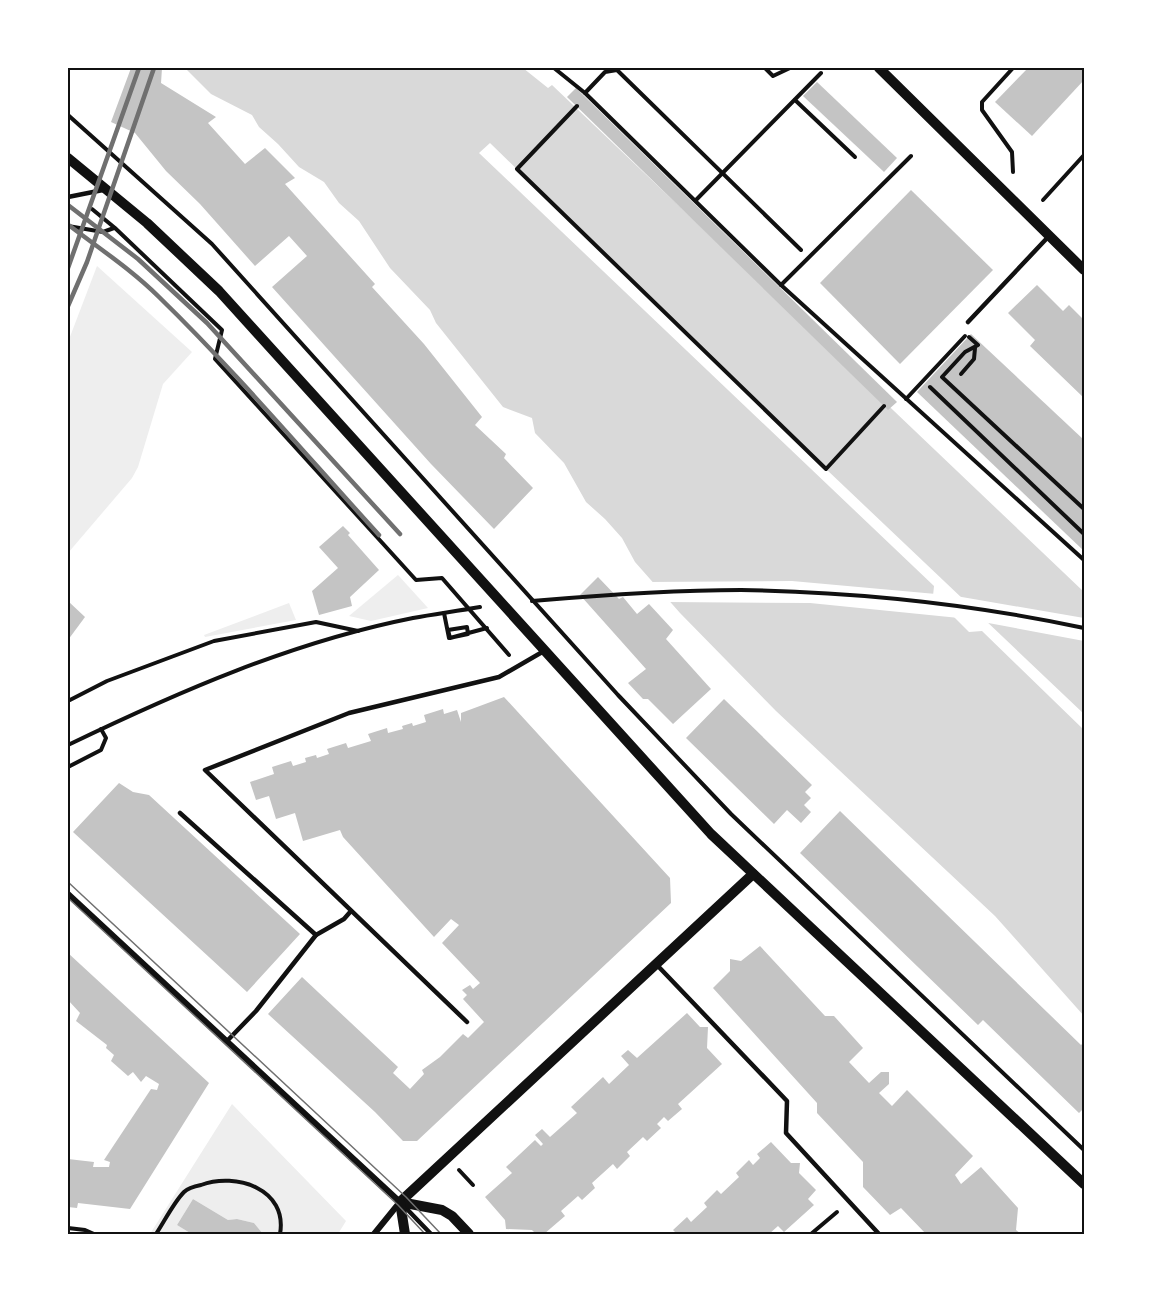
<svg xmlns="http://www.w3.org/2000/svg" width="1152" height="1302" viewBox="0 0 1152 1302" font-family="'Source Sans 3',sans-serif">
	<rect width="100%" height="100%" fill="#fff"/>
	<g fill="#eee">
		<path d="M97,266L192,352L163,384L138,467L132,478L68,553V342Z"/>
		<path d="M398,575L428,608L371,621L349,616Z"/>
		<path d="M289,603L296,620L205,637L204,635Z"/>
		<path d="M232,1104L346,1221L338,1234H263L254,1223L237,1219L228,1220L193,1199L177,1225L190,1233L189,1234H150Z"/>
	</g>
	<path fill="#d9d9d9" d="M185,68H523L548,88L552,85L1084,592V714L826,469L490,143L479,153L934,586L933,596L969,632L982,631L1084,730V1016L995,916L776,711L680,613L635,562L622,538L605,519L586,502L564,463L535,433L532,418L503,407L436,323L430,310L390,268L359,221L339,203L324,182L299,167L278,144L259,127L252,115L211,94Z"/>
	<g fill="#fff">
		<path d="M792,581L936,594L959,618L810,603L666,602L648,582Z"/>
		<path d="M956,596L1084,618V641L983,622Z"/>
	</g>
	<g fill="#c4c4c4">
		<path d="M131,68H162L161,83L216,117L208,123L245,164L265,148L295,178L285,184L375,284L372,287L424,344L482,417L475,425L506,454L504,458L533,488L494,529L431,464L272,287L307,256L289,236L255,266L200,204L166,171L135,133L111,122Z"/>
		<path d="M1028,68H1084V80L1032,136L995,102Z"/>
		<path d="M817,82L897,158L884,172L803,96Z"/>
		<path d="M576,88L897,402L888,410L567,97Z"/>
		<path d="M911,190L993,270L900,364L820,283Z"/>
		<path d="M1037,285L1063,311L1069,305L1084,320V398L1030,346L1035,340L1008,313Z"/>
		<path d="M971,334L1084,440V551L917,392Z"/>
		<path d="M343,526L350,533L348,535L379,570L350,597L352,606L319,615L312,591L338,568L319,547Z"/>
		<path d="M598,577L619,599L623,597L637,614L649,604L673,630L666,639L711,689L673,724L648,699H643L628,683L646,669L580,595Z"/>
		<path d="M68,601L85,617L68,640Z"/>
		<path d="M504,697L670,878L671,903L417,1141H403L375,1112L268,1014L302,977L398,1067L393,1073L410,1089L424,1074L422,1070L440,1057L463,1034L468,1038L484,1022L463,999L467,995L462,990L470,985L473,989L480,983L442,943L459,925L451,919L434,937L343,837L340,830L303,841L295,813L276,819L269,796L256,800L250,782L274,774L272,767L291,761L293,766L306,762L305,758L316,755L317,758L329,754L327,749L346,743L348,748L371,741L368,734L387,728L388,733L403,729L402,726L412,723L413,726L426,722L424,715L443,709L444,714L457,710L461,722V713Z"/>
		<path d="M724,699L812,785L805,792L811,798L804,805L811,812L801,823L787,810L774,824L686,738Z"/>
		<path d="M119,783L133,792L149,795L300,934L247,992L73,832Z"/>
		<path d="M840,811L1081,1045L1084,1042V1108L1079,1113L983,1020L978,1025L800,853Z"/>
		<path d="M760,946L825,1016H834L863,1048L849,1062L869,1083L881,1072H889V1084L879,1093L892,1106L907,1090L973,1156L955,1175L961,1184L981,1167L1018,1208L1016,1230L1021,1234H926L901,1208L890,1215L863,1187V1162L817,1113V1103L713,988L730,971V959L741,961Z"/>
		<path d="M68,953L209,1083L130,1209L78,1203L77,1208L68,1207V1159L94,1162L93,1167H109L110,1162L104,1160L151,1089L157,1090L159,1084L146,1076L141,1082L133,1072L128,1076L111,1061L114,1055L106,1048L107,1045L76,1021L80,1013L68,1000Z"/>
		<path d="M687,1013L700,1027H708L707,1048L722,1064L678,1104L682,1109L668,1121L664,1117L657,1124L661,1128L647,1141L643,1137L627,1152L630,1156L617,1169L613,1164L592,1183L595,1188L582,1200L578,1196L561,1211L565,1216L544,1234H536L532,1230L506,1229L505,1220L485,1197L512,1173L506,1167L535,1140L541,1146L543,1144L535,1135L542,1129L550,1137L577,1113L571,1107L603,1077L609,1084L629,1065L621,1056L628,1050L637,1058Z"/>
		<path d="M771,1142L791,1163H800L799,1173L816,1190L808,1199L814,1205L784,1232L778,1226L769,1234H677L673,1230L687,1217L691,1222L707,1207L704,1203L717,1190L721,1194L739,1177L736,1173L749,1160L753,1165L760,1158L757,1154Z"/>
		<path d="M193,1199L228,1220L237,1219L254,1223L263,1234H189L190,1233L177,1225Z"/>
	</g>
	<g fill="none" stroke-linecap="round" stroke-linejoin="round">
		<g stroke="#111" stroke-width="4">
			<path d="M554,68L585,93L781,285L1084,560"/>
			<path d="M619,68L617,70L801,250"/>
			<path d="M765,68L773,76L790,68"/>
			<path d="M1013,68L982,102V110L1012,152L1013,172"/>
			<path d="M585,93L605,72L617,70"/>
			<path d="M795,100L855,157"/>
			<path d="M577,106L517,169L826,469L884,406"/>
			<path d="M68,115L212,244L618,695L731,814L1084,1150"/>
			<path d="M696,200L821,73"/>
			<path d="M1043,200L1084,155"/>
			<path d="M92,209L115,228L222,330L215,359L416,580L442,578L509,655"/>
			<path d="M68,226L103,232L114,228"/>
			<path d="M781,285L911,156"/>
			<path d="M969,337L978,345L965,352L942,377L1084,509"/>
			<path d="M961,374L974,359L975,348"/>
			<path d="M930,387L1084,534"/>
			<path d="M906,399L965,336"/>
			<path d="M532,601C602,595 671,590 741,590C856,592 972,604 1084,628"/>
			<path d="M444,613L449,638L468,634L467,627L448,630L450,638L487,628"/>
			<path d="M68,701L107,681L214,641L316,622L358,631"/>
			<path d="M68,745C178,692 292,642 413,618C435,614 458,611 480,607"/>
			<path d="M68,767L101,750L106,738L101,729"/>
			<path d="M459,1170L473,1185"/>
			<path d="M68,1228L85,1230L94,1234"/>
			<path d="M156,1234C164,1222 174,1202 184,1192C188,1188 196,1186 201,1185C236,1172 288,1189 280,1234"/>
			<path d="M811,1234L837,1212"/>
		</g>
		<g stroke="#111" stroke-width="4.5">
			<path d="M68,197L103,190"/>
			<path d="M968,322L1049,236"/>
			<path d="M180,813L316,935"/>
			<path d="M656,964L787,1101L786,1133L879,1234"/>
			<path d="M467,1022L205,770L349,713L499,677L544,651"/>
			<path d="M227,1041L256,1011L316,935L344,919L351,911"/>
			<path d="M404,1206L431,1234"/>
		</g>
		<path stroke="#111" stroke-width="6" d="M68,894L400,1202L374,1234"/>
		<g stroke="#111" stroke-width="10">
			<path d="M879,68L1084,270"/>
			<path d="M68,158L147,223L219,291L711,834L1084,1184"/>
			<path d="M400,1202L753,874"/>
			<path d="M400,1202L442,1210L452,1216L469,1234"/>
			<path d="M400,1202L405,1234"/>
		</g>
		<g stroke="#707070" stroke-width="1.5">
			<path d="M68,882L406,1197L441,1234"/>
			<path d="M68,898L398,1205L425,1234"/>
		</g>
		<g stroke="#707070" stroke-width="4.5">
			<path d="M68,205L138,259L207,323L400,534"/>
			<path d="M70,226C100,249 132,270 159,297C236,372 306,455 379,535"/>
			<path d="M68,268L139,68"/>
			<path d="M68,306L87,262L154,68"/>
		</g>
	</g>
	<rect width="1152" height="1302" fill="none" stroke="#ffffff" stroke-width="138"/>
	<rect x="69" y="69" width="1014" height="1164" fill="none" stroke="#111" stroke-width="2"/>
</svg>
